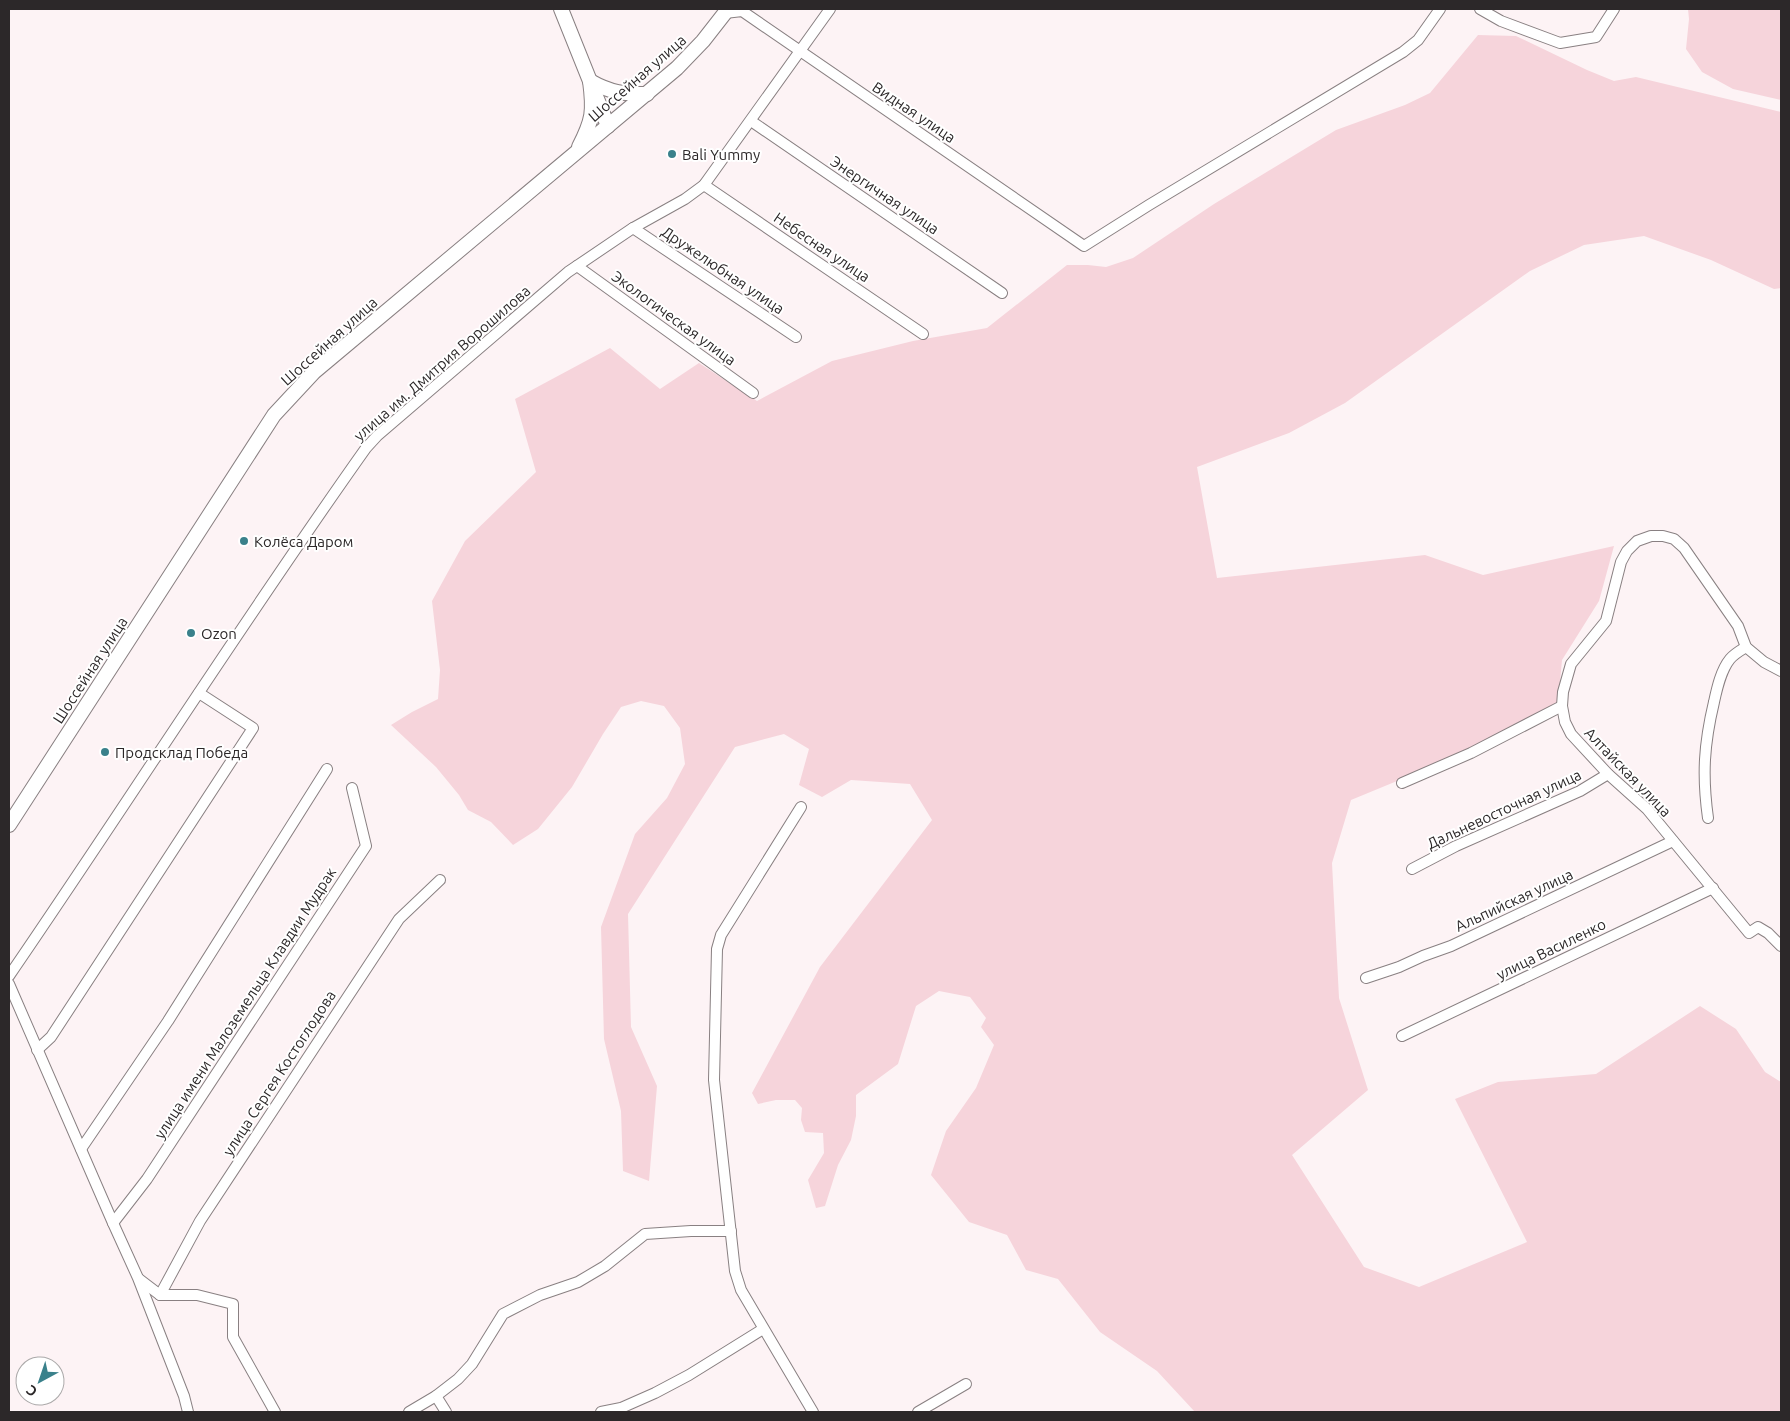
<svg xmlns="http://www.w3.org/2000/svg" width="1790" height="1421" viewBox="0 0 1790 1421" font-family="Ubuntu,sans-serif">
	<rect width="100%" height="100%" fill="#fdf3f5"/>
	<g fill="#f6d4db">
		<path d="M1688,9H1781V100L1733,89L1702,72L1686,49L1689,19Z"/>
		<path d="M1478,35L1516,36L1587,70L1614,81L1636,77L1781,112V288L1774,289L1711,260L1644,236L1584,245L1530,271L1345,403L1289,433L1197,467L1217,578L1425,555L1483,575L1614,546L1599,601L1562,660L1557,715L1351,800L1332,863L1339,998L1368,1090L1292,1155L1364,1267L1419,1287L1527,1242L1455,1099L1498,1082L1596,1074L1700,1006L1736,1029L1765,1072L1781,1082V1412H1195L1157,1371L1100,1332L1058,1279L1026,1270L1007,1235L969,1222L931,1175L946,1131L976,1088L994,1045L981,1027L986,1018L970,997L939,991L916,1006L898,1064L856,1095V1116L851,1140L838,1165L825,1206L816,1208L808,1180L824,1153L823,1133L805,1132L801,1120L802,1108L795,1100H776L758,1104L752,1093L820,967L932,820L910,784L851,780L822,797L799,785L809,749L784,734L735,747L628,914L631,1027L657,1086L649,1181L623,1171L621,1111L604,1039L601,927L635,834L667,798L685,764L680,728L664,706L641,701L621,707L603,734L572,787L538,829L513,845L491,822L468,810L459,795L436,767L391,725L412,712L438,699L440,670L432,601L465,541L536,472L515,399L610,348L660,389L699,363L757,401L832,361L913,341L987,328L1067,265H1088L1106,267L1133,258L1214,204L1336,130L1405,105L1430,93Z"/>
	</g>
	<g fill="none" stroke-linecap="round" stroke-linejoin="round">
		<defs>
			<g id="minor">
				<path d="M1480,9L1501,21L1560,43L1596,37L1614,9"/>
				<path d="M725,13L742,11L1084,246L1149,205L1403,52L1418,40L1440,9"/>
				<path d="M751,121L1002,293"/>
				<path d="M704,185L923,334"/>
				<path d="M633,228L796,337"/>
				<path d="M577,266L753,393"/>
				<path d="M1781,671L1764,662L1746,647L1738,626L1684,548L1674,539L1663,536H1651L1637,541L1627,551L1621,562L1606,621L1571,664L1563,692L1562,706L1565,722L1571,734L1608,774L1647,809L1749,933L1758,927L1768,933L1781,946"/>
				<path d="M1402,783L1471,753L1562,706"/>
				<path d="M801,807L721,935L717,949L714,1080L735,1271L741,1290L813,1412"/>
				<path d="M1708,818C1702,775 1704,744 1714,702C1717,688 1721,670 1730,659C1734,654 1741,650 1746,647"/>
				<path d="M1412,869L1456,846L1580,791L1608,774"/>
				<path d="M9,976C129,801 243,621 366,448L377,436L568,272L633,228L685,199L704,185L830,9"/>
				<path d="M1366,978L1399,967L1423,956L1451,946L1673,841"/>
				<path d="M9,984L113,1223L138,1278L184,1396L188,1412"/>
				<path d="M1402,1036L1713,888"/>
				<path d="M37,1050L51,1037L253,728L199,693"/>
				<path d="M81,1149L168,1021L327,769"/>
				<path d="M113,1223L147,1179L366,846L352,788"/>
				<path d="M139,1279L160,1295H197L233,1304V1337L275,1412"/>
				<path d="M160,1295L200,1221L399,919L440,880"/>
				<path d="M436,1396L446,1412"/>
				<path d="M409,1412L436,1396L458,1379L472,1364L503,1314L540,1295L578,1282L605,1266L645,1234L691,1231H731"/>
				<path d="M601,1412L621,1408L655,1393L689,1375L763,1329"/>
				<path d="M918,1412L966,1384"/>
			</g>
			<g id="tertiary">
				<path d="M561,9L608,126"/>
				<path d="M579,147C593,120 594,111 590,81C611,93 624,94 647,94"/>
				<path d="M9,825L274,415L314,372L677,68L703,41L728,9"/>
			</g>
		</defs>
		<use href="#minor" stroke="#898082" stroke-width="12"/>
		<use href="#tertiary" stroke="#898082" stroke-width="16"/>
		<use href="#minor" stroke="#fff" stroke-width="10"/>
		<use href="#tertiary" stroke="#fff" stroke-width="14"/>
	</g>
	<g fill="#3a818b" stroke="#fff" stroke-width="2">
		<circle cx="672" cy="154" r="5"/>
		<circle cx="244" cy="541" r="5"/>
		<circle cx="191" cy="633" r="5"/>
		<circle cx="105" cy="752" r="5"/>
	</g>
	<g text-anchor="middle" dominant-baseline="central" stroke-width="4" stroke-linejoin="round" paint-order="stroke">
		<g font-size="15" fill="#2c2829" stroke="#fff">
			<text transform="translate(637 78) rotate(-41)">Шоссейная улица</text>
			<text transform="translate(914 112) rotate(34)">Видная улица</text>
			<text transform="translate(885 195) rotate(34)">Энергичная улица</text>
			<text transform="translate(822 247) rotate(34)">Небесная улица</text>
			<text transform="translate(723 270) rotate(34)">Дружелюбная улица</text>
			<text transform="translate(674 318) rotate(36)">Экологическая улица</text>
			<text transform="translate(329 341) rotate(-42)">Шоссейная улица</text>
			<text transform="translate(442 363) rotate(-41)">улица им. Дмитрия Ворошилова</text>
			<text transform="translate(90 670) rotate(-57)">Шоссейная улица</text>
			<text transform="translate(1628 772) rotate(46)">Алтайская улица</text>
			<text transform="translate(1504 809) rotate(-25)">Дальневосточная улица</text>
			<text transform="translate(1514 900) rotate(-25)">Альпийская улица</text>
			<text transform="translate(1551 949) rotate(-26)">улица Василенко</text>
			<text transform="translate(245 1003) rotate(-57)">улица имени Малоземельца Клавдии Мудрак</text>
			<text transform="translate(279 1073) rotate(-57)">улица Сергея Костоглодова</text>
		</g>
		<g font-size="15" fill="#2c2829" stroke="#fff" text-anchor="start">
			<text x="682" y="154">Bali Yummy</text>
			<text x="254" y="541">Колёса Даром</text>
			<text x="201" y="633">Ozon</text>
			<text x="115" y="752">Продсклад Победа</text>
		</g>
	</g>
	<rect width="1790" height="1421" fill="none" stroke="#2c2829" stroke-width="20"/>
	<g transform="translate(40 1381) rotate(220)"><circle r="24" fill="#ffffff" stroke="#aba9a9"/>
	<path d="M0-4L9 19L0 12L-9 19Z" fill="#3a818b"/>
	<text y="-8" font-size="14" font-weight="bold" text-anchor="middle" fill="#2c2829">С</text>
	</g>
</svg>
